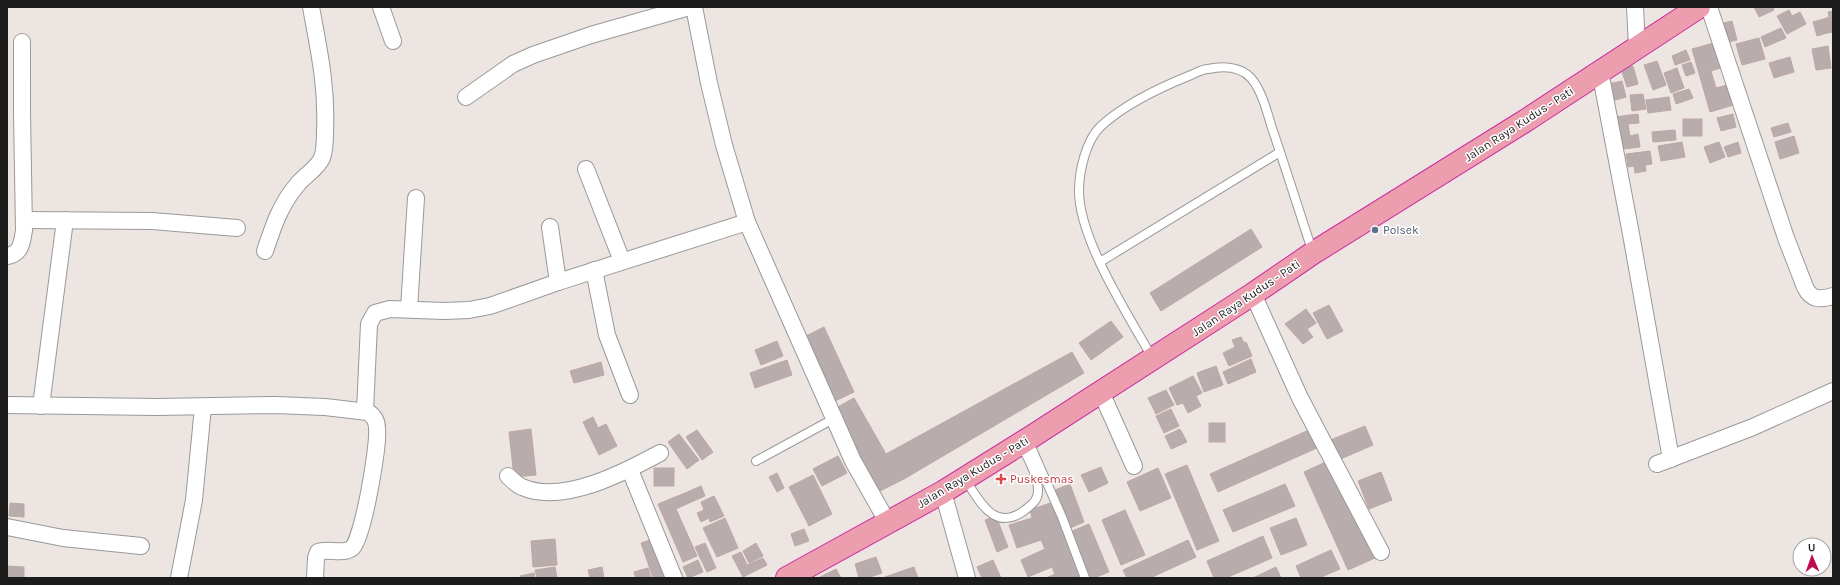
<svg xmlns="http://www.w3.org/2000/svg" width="1840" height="585" viewBox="0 0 1840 585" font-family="Karla,sans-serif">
	<rect width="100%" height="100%" fill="#ede5e2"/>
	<g fill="#b9acac" stroke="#bea7a5">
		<path d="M1754,7H1773L1774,10L1759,17Z"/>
		<path d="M1789,10L1792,16L1800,12L1806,24L1787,34L1777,16Z"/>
		<path d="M1833,11V32L1827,33L1824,19L1829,17L1828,12Z"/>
		<path d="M1824,19L1827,33L1817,36L1813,22Z"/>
		<path d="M1732,21L1737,40L1725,43L1720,24Z"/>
		<path d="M1781,28L1786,38L1765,47L1761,37Z"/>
		<path d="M1759,38L1765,59L1742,65L1736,44Z"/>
		<path d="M1717,42L1724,67L1711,71L1716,88L1731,84L1737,104L1710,112L1692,49Z"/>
		<path d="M1828,46L1831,68L1816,70L1812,49Z"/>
		<path d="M1686,50L1690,60L1675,65L1672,56Z"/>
		<path d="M1790,57L1794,72L1774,78L1769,63Z"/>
		<path d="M1657,61L1666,85L1653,90L1644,65Z"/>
		<path d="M1691,62L1695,73L1686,76L1682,65Z"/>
		<path d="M1633,66L1638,84L1627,87L1621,69Z"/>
		<path d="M1677,68L1684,88L1671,93L1664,73Z"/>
		<path d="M1622,81L1626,97L1612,101L1608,84Z"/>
		<path d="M1689,89L1693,98L1676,104L1673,94Z"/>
		<path d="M1643,94L1646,109L1632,111L1630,95Z"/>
		<path d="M1669,97L1671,110L1648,113L1646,100Z"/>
		<path d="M1638,114L1639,123L1628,124L1630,136L1638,134L1640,147L1623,149L1622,139L1617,140L1614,117Z"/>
		<path d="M1733,114L1736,127L1721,131L1717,118Z"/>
		<rect x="1683" y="119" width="19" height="17"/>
		<path d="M1788,123L1791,132L1774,137L1771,128Z"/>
		<path d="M1675,130L1676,140L1653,142L1652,132Z"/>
		<path d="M1794,136L1799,153L1780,159L1775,142Z"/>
		<path d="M1682,142L1685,157L1661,161L1658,146Z"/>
		<path d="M1719,142L1725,157L1710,163L1704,147Z"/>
		<path d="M1738,142L1741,153L1728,157L1724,147Z"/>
		<path d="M1650,151L1652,164L1645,165L1646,171L1635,173L1634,166L1628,167L1626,154Z"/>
		<path d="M1251,229L1262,247L1161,311L1150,293Z"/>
		<path d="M1329,305L1343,331L1327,339L1313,313Z"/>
		<path d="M1306,309L1316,323L1307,329L1313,337L1303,344L1285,324Z"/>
		<path d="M1111,321L1123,337L1091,360L1079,343Z"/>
		<path d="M824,327L854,392L833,402L804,337Z"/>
		<path d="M1241,337L1244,343L1246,342L1252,356L1229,366L1223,353L1235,347L1232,340Z"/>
		<path d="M777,341L783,356L761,365L755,350Z"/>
		<path d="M1072,352L1084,373L904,479L880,491L834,409L854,398L886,454Z"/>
		<path d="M1251,359L1256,372L1228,384L1223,372Z"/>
		<path d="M787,360L792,375L755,388L750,373Z"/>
		<path d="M601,362L604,375L574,383L570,371Z"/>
		<path d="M1216,366L1223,385L1204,392L1197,373Z"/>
		<path d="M1193,376L1202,393L1196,396L1201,406L1188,413L1183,403L1177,405L1169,388Z"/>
		<path d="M1166,390L1174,405L1156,414L1148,398Z"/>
		<path d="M1171,409L1179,426L1164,433L1156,416Z"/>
		<path d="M593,417L598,428L606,424L617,446L599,455L583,422Z"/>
		<rect x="1209" y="423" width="16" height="19"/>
		<path d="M1365,426L1373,445L1336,461L1328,441Z"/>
		<path d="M531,429L536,475L514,477L509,432Z"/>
		<path d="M1180,429L1187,442L1171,449L1165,436Z"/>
		<path d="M697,430L713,452L702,460L686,437Z"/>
		<path d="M1309,430L1317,448L1218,492L1210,474Z"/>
		<path d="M679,434L699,460L687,469L668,442Z"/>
		<path d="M838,456L847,473L822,486L813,469Z"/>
		<path d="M1330,460L1375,558L1348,570L1304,472Z"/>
		<path d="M1187,465L1219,541L1197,550L1165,474Z"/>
		<path d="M1101,467L1108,483L1089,492L1081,475Z"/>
		<rect x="654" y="468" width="20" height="18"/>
		<path d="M1158,468L1171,498L1140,511L1127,482Z"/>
		<path d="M1381,472L1392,500L1369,509L1358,481Z"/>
		<path d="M777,473L784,488L777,492L769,477Z"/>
		<path d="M813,475L832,514L809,526L789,487Z"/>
		<path d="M1070,484L1084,522L1070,528L1055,490Z"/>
		<path d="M1285,484L1295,506L1233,532L1223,510Z"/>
		<path d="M701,486L705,496L689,503L685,493Z"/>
		<path d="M685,493L689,503L676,509L697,556L683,562L658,504Z"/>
		<path d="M714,496L724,516L710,522L709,518L701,522L697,513L704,510L701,502Z"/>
		<path d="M1053,502L1083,578H1046L1055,574L1052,567L1028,577L1021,560L1045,549L1041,540L1017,548L1009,525L1032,518L1030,510Z"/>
		<path d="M10,503L24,504V517L9,516Z"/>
		<path d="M1125,510L1145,555L1121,565L1102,520Z"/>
		<path d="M996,516L1008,547L997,552L985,520Z"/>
		<path d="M725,518L738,548L717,557L703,528Z"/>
		<path d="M1296,518L1307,545L1281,555L1270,528Z"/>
		<path d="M1089,524L1109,572L1094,578H1088L1070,532Z"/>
		<path d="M804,529L809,541L795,546L791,534Z"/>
		<path d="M1263,536L1272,558L1226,578H1214L1207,561Z"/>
		<path d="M656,538L668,576L663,578H653L641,543Z"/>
		<path d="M555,539L557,565L533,567L531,541Z"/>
		<path d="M1188,540L1196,557L1150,578H1127L1123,570Z"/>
		<path d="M705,543L716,568L707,572L695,547Z"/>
		<path d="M756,543L763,556L749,563L743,551Z"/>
		<path d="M1331,550L1340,569L1319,578H1301L1296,566Z"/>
		<path d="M741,552L747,565L763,558L767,565L743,577L732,556Z"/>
		<path d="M876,557L882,573L867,578H859L855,564Z"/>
		<path d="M698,560L703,572L688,578L683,567Z"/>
		<path d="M993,560L1001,578H982L977,567Z"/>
		<path d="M7,566L24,567V578H7Z"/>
		<path d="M555,567L557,578H537L535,570Z"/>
		<path d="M602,567L604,578H590L588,570Z"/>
		<path d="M914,567L918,578H882Z"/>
		<path d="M1276,567L1281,578H1253Z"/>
		<path d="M648,568L651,578H636L634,572Z"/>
		<path d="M836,569L841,578H818Z"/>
		<path d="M534,573L535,578H521L520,576Z"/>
	</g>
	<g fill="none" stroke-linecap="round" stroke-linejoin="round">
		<defs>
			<g id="service">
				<path d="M1100,262L1280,152"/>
				<path d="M1152,357C1128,315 1079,239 1079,191C1079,171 1086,140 1101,126C1125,104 1161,87 1191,75C1196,73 1202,69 1208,69C1222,66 1240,66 1251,78C1262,91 1267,112 1272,128C1286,169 1299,211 1313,253"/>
				<path d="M1028,440L1062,517L1085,578"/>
				<path d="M756,461L835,418"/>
				<path d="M965,479C980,502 995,533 1025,510C1031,505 1038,501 1038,491C1038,475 1028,459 1021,445"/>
			</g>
			<g id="minor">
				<path d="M381,7L393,41"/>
				<path d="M694,7L709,83L724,145L747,222L853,461L888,523"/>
				<path d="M1635,7L1637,47"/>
				<path d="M1709,7L1786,238L1805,287C1811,300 1820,300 1833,296"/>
				<path d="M1600,71L1631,234L1671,459"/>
				<path d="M466,97L513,64L533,55L591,35L689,7"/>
				<path d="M586,169L622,261"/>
				<path d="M25,220L152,221L237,228"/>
				<path d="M550,227L558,282"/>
				<path d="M265,251C273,227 280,205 297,185C304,176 317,169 322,158C325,150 325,140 325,131C327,86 319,51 311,7"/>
				<path d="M7,256C21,254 22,243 24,230L22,113V42"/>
				<path d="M594,270L607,335L630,395"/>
				<path d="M1253,294L1300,398L1381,552"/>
				<path d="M409,309L416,198"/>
				<path d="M1101,392L1134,466"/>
				<path d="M7,405L157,407L275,405L325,407L368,412C374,416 377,422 377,428C379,444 363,540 352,548C343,555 328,548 318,552L316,558L315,578"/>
				<path d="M41,406L65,220"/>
				<path d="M365,411L369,324L375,313L390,309L444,311L469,310L490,306L558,282L747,222"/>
				<path d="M1657,464L1753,427L1833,391"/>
				<path d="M630,470L674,578"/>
				<path d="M508,476C512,480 517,485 522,487C563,505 625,472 660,453"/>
				<path d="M943,492L967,578"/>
				<path d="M7,527L63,538L141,546"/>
				<path d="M179,578L194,500L203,407"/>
			</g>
			<path id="trunk" d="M787,578L943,492L1028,439L1253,294L1313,253L1525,121L1699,7"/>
		</defs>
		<use href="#service" stroke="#999" stroke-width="10"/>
		<use href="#minor" stroke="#999" stroke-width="18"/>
		<use href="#trunk" stroke="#cd2da1" stroke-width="24"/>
		<use href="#service" stroke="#fff" stroke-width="8"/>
		<use href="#minor" stroke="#fff" stroke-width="16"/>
		<use href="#trunk" stroke="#ec9eae" stroke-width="22"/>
	</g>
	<circle fill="#5c6f8a" stroke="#fff" stroke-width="1.5" cx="1375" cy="230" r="4"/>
	<path fill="#e0444e" stroke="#fff" stroke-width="1.5" d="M999 473h4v4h4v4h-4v4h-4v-4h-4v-4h4z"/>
	<g text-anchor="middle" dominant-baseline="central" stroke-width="3" stroke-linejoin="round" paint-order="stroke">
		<g font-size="12" fill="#1c1c1c" stroke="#fff">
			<text transform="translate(1519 124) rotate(-33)">Jalan Raya Kudus - Pati</text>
			<text transform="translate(1246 298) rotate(-34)">Jalan Raya Kudus - Pati</text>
			<text transform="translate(973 472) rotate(-31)">Jalan Raya Kudus - Pati</text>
		</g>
		<g font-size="12" fill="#4e5e75" stroke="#fff" text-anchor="start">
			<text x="1383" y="230">Polsek</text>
		</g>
		<g font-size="12" fill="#be3a42" stroke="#fff" text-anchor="start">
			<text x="1010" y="479">Puskesmas</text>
		</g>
	</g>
	<rect width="1840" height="585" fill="none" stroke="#1c1c1c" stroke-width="16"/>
	<g transform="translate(1812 557) rotate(358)"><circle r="19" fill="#ffffff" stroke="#a4a4a4"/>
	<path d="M0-3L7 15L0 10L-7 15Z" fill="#be0a4f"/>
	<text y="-6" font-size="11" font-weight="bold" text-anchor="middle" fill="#1c1c1c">U</text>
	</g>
</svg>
